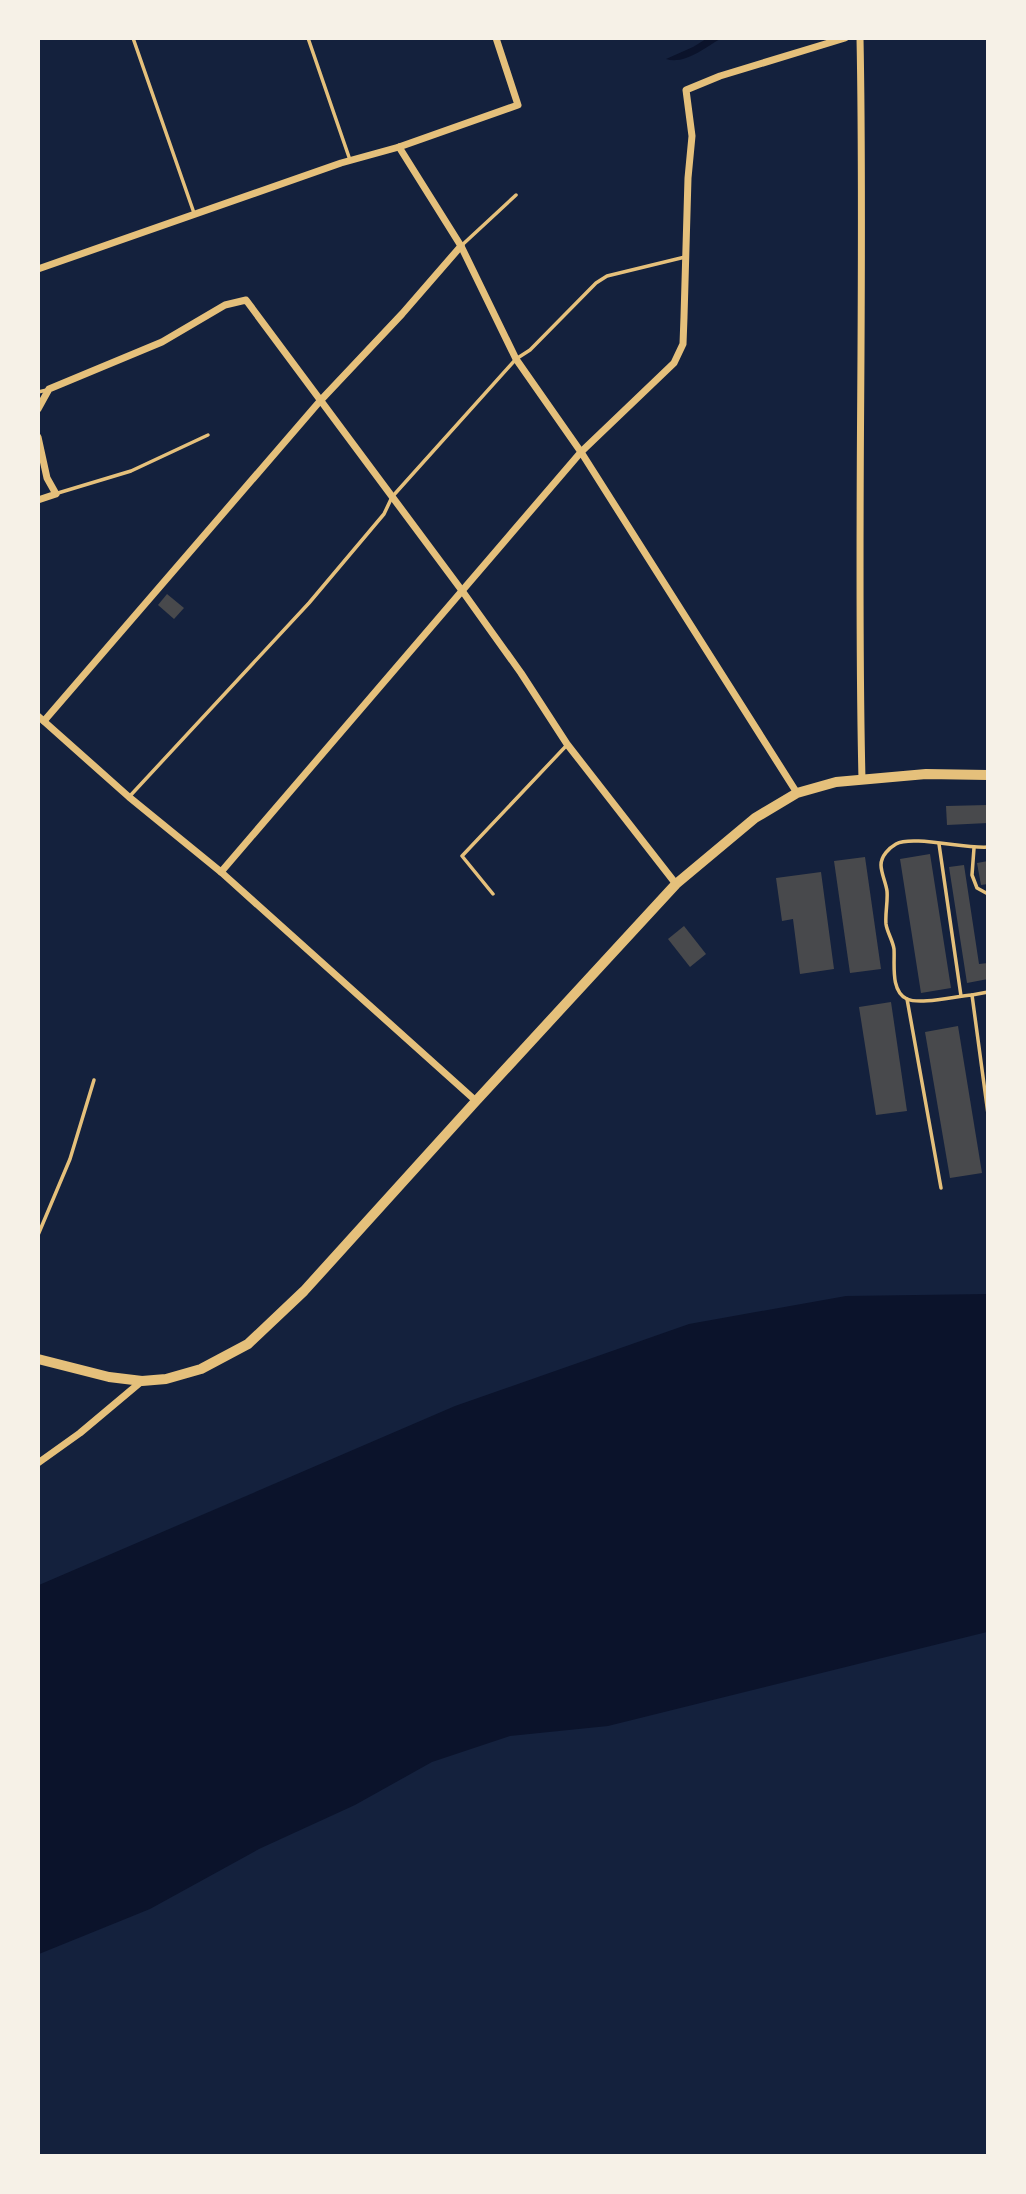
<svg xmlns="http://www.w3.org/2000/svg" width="1026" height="2194" viewBox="0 0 1026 2194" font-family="'Source Sans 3',sans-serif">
	<rect width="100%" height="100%" fill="#14213d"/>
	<g fill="#0b132b">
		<path d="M706,39H720C705,48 684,65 666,59L693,47Z"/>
		<path d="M987,1294V1632L608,1726L510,1736L432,1762L355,1805L259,1849L150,1909L39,1954V1585L455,1406L689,1324L846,1296Z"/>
	</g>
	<g fill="#48494c">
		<path d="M167,594L184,608L174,619L158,605Z"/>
		<path d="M988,805V823L947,825L946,806Z"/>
		<path d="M930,854L951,988L921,993L900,859Z"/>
		<path d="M865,857L881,969L850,973L834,861Z"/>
		<path d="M988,861V884L981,885L977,863Z"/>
		<path d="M964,865L979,964L988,963V979L967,983L949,867Z"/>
		<path d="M821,872L834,969L800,974L793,919L782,921L776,878Z"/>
		<path d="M684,926L706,954L690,967L668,939Z"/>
		<path d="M891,1002L907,1111L876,1115L859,1007Z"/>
		<path d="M958,1026L982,1173L950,1178L925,1032Z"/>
	</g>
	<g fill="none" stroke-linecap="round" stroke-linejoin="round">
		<g stroke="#e5c07b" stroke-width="3.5">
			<path d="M133,38L194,213"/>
			<path d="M308,38L350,160"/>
			<path d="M461,246L516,195"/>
			<path d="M38,392L47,390"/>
			<path d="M58,493L131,471L208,435"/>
			<path d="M129,797L309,603L384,514L392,497L516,359L530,350L596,283L607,276L685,257"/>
			<path d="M939,844L961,996"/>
			<path d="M988,847C965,849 912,835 896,844C889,848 881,856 881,865C881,873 886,883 887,891C888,902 885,913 886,924C887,932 893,941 894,949C895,963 890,991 907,999C920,1005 956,996 972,995L988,1114"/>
			<path d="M974,848L972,875L977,888L988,894"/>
			<path d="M493,894L462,856L566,746"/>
			<path d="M972,995L988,992"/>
			<path d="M907,999L941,1188"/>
			<path d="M38,1235L70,1159L94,1080"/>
		</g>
		<g stroke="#e5c07b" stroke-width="7">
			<path d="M860,38C865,285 856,532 862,779"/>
			<path d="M399,147L461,246L516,359L581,452L797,793"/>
			<path d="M38,269L341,163L399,147L518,105L496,38"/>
			<path d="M38,409L49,389L162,342L225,305L246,300L463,592L521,673L567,744L676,884"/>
			<path d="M38,437L47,478L56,494L38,500"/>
			<path d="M38,716L129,797L221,872L476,1101"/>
			<path d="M44,721L320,401L402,314L461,246"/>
			<path d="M221,872L581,452L674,363L683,344L684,317L688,178L692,136L686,90L720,76L845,38"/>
			<path d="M38,1463L80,1433L142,1381"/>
		</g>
		<path stroke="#e5c07b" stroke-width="10" d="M38,1359L109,1377L142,1381L166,1379L201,1369L248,1344L304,1291L476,1101L676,884L755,818L797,793L836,782L926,774L988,775"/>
	</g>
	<rect width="1026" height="2194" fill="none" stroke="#f6f1e7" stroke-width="80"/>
</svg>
